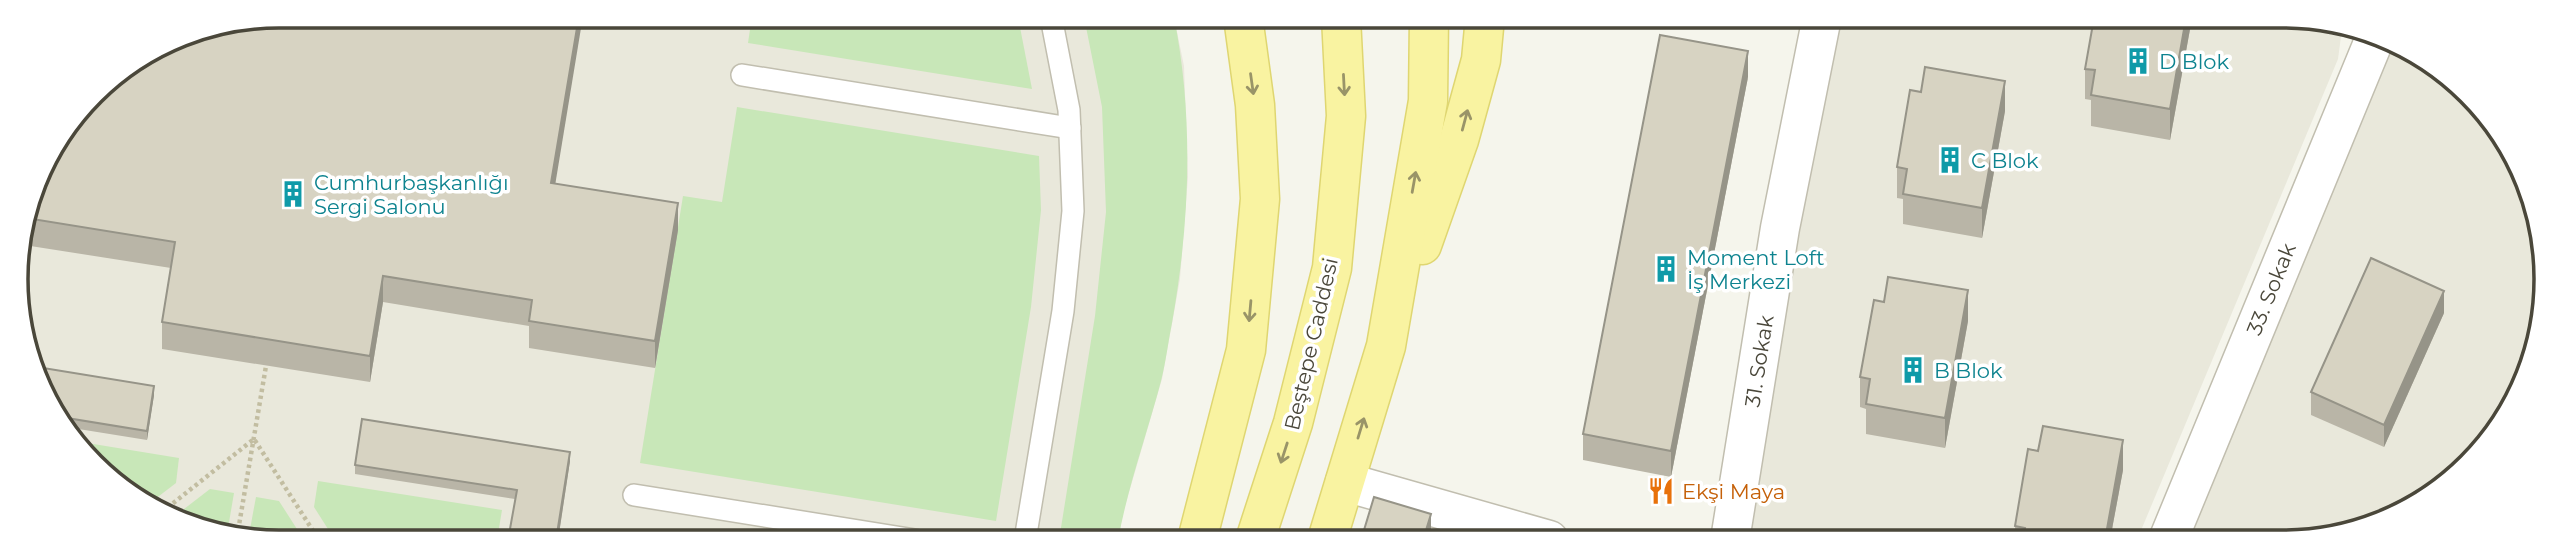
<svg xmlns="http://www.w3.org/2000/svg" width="2562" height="558" viewBox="0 0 2562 558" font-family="Montserrat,sans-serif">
	<rect width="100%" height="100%" fill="#f5f5ec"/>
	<g fill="#e9e8db">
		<path d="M279,16L1174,17L1184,66L1188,177L1180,279L1162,379L1123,513L1118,540H245L148,507L81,452L30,364L16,262L36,178Z"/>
		<path d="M1836,17L2308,18L2342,29L2338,59L2137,540H1748Z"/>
		<path d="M2391,43L2414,51L2492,118L2537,210L2544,313L2519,395L2469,465L2399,515L2317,540H2187Z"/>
	</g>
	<g fill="#c8e7b8">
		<path d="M752,16L1018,17L1032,89L748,43Z"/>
		<path d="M1084,17H1174C1194,117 1190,222 1172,323C1168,342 1166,362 1161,381C1147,434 1128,486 1118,540H1059L1095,316L1106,212L1102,107Z"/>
		<path d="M737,107L1039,156L1041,210L1031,307L996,521L640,463L683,196L722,202Z"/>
		<path d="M75,441L179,458L176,483L146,506L81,452Z"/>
		<path d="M318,481L502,510L497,540H335L314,507Z"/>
		<path d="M210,489L234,493L227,534L175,516Z"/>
		<path d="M256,497L279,501L304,540H248Z"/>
	</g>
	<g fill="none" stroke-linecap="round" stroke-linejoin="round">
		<defs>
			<g id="lane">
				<path d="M742,75L1070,128"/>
				<path d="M634,495L915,540"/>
				<path d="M1025,540L1063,311L1073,211L1069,110L1051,17"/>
			</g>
			<g id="street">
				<path d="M1345,482L1549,540"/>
				<path d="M1730,540L1780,228L1822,17"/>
				<path d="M2168,540L2375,38"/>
			</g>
			<g id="primary">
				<path d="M1422,245L1459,140L1481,60L1485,17"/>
				<path d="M1197,540L1246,350L1260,199L1255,105L1243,17"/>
				<path d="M1255,540L1293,423L1332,268L1346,116L1341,17"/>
				<path d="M1327,540L1386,346L1428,101L1429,17"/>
			</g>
		</defs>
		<use href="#lane" stroke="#c1beaf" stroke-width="24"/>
		<use href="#street" stroke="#c1beaf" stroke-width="41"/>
		<use href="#primary" stroke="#dfd671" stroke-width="41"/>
		<g stroke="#c2bda1" stroke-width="4.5" stroke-dasharray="3.5 3.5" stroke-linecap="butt">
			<path d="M162,512L254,439L319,540"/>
			<path d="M237,537L266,366"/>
		</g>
		<use href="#lane" stroke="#fff" stroke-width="21"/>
		<use href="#street" stroke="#fff" stroke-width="38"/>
		<use href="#primary" stroke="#f9f3a1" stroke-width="38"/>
	</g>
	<g fill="#b9b5a7">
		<path d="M2192,18L2170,140L2091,126V100L2085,99V69Z"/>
		<path d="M1748,77L1671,477L1583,460V434Z"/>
		<path d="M2005,111L1982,238L1903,224V199L1897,198V167Z"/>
		<path d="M36,178L556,184L678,230L655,368L529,348V326L383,302L370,382L162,349V322L171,268L24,245L21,266H17L16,262Z"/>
		<path d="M2444,313L2384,447L2311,415V392Z"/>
		<path d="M1968,321L1945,448L1866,434V409L1860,407V377Z"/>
		<path d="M31,366L154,395L147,440L66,427Z"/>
		<path d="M570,461L558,540H508L515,499L355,474V465Z"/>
		<path d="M2123,470L2110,540H2015V526Z"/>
	</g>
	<g fill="#969488">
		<path d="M579,16H583L551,210V183Z"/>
		<path d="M2186,18H2192L2170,140V109Z"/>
		<path d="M1748,51V77L1671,477V451Z"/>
		<path d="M2005,81V111L1982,238V208Z"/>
		<path d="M678,203V230L655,368V341Z"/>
		<path d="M24,228V245L21,266V243Z"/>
		<path d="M383,276V302L370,382V356Z"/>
		<path d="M1968,290V321L1945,448V418Z"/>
		<path d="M2444,291V313L2384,447V425Z"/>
		<path d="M154,386V395L147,440V431Z"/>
		<path d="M2123,440V470L2110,540H2105Z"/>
		<path d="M570,452V461L558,540H556Z"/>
		<path d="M1431,514V540H1423Z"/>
	</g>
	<g fill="#d7d3c2" stroke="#969488" stroke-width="2">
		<path d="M279,16H579L551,183L678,203L655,341L529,321L532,300L383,276L370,356L162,322L175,242L26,218L36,178L93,93L179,36Z"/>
		<path d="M2094,18H2186L2170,109L2091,95L2095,70L2085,69Z"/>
		<path d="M1660,35L1748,51L1671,451L1583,434Z"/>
		<path d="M1925,67L2005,81L1982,208L1903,194L1907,169L1897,167L1910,90L1921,92Z"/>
		<path d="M2371,258L2444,291L2384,425L2311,392Z"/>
		<path d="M1888,277L1968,290L1945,418L1866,404L1870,379L1860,377L1874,300L1884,302Z"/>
		<path d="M31,366L154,386L147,431L61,417Z"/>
		<path d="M362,419L570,452L556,540H508L517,490L355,465Z"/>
		<path d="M2043,426L2123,440L2105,540H2023L2025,528L2015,526L2028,449L2038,451Z"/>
		<path d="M1374,497L1431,514L1423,540H1361Z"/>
	</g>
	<defs><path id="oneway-shaft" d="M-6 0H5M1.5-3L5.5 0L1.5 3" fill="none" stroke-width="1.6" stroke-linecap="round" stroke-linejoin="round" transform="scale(1.75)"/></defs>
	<g stroke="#999468">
		<use href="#oneway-shaft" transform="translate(1252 84) rotate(82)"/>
		<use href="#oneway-shaft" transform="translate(1344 85) rotate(87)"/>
		<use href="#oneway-shaft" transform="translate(1465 120) rotate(-75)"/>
		<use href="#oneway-shaft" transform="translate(1414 182) rotate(-80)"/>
		<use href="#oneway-shaft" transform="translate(1250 311) rotate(95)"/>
		<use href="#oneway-shaft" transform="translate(1361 428) rotate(-73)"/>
		<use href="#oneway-shaft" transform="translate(1284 453) rotate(108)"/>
	</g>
	<defs>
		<symbol id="building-bare" viewBox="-9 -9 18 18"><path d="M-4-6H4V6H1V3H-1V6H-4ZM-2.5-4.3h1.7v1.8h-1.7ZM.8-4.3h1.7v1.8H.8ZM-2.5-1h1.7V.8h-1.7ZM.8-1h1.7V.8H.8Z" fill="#0f9aa8" stroke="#fff" stroke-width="2.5" paint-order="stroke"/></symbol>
		<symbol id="restaurant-bare" viewBox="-9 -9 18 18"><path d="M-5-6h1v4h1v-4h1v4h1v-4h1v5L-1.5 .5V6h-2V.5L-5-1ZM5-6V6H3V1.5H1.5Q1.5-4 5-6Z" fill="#e8710a" stroke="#fff" stroke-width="2.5" paint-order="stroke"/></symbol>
	</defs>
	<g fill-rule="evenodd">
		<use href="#building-bare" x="2119" y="42" width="38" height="38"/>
		<use href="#building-bare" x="1931" y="141" width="38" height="38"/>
		<use href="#building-bare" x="274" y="175" width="38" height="38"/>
		<use href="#building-bare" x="1647" y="250" width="38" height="38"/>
		<use href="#building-bare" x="1894" y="351" width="38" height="38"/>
		<use href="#restaurant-bare" x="1642" y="472" width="38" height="38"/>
	</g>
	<g text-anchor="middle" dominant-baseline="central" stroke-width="7" stroke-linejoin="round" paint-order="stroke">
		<g font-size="21" fill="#0d838f" stroke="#fff" text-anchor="start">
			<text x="2159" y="61">D Blok</text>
			<text x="1971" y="160">C Blok</text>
			<text x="314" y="182">Cumhurbaşkanlığı<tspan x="314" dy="24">Sergi Salonu</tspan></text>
			<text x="1687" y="257">Moment Loft<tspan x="1687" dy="24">İş Merkezi</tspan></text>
			<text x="1934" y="370">B Blok</text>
		</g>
		<g font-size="21" fill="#4a473a" stroke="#fff">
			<text transform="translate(2271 289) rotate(-68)">33. Sokak</text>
			<text transform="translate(1311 344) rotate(-77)">Beştepe Caddesi</text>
			<text transform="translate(1759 361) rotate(-81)">31. Sokak</text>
		</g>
		<g font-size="21" fill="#c56008" stroke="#fff" text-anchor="start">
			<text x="1682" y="491">Ekşi Maya</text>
		</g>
	</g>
	<path d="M0 0H2562V558H0ZM279 28H2283A251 251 0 0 1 2534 279V279A251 251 0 0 1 2283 530H279A251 251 0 0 1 28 279V279A251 251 0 0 1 279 28Z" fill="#fff" fill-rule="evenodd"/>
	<path fill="none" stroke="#4a473a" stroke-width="3.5" d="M279 28H2283A251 251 0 0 1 2534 279V279A251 251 0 0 1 2283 530H279A251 251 0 0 1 28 279V279A251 251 0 0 1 279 28Z"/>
</svg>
